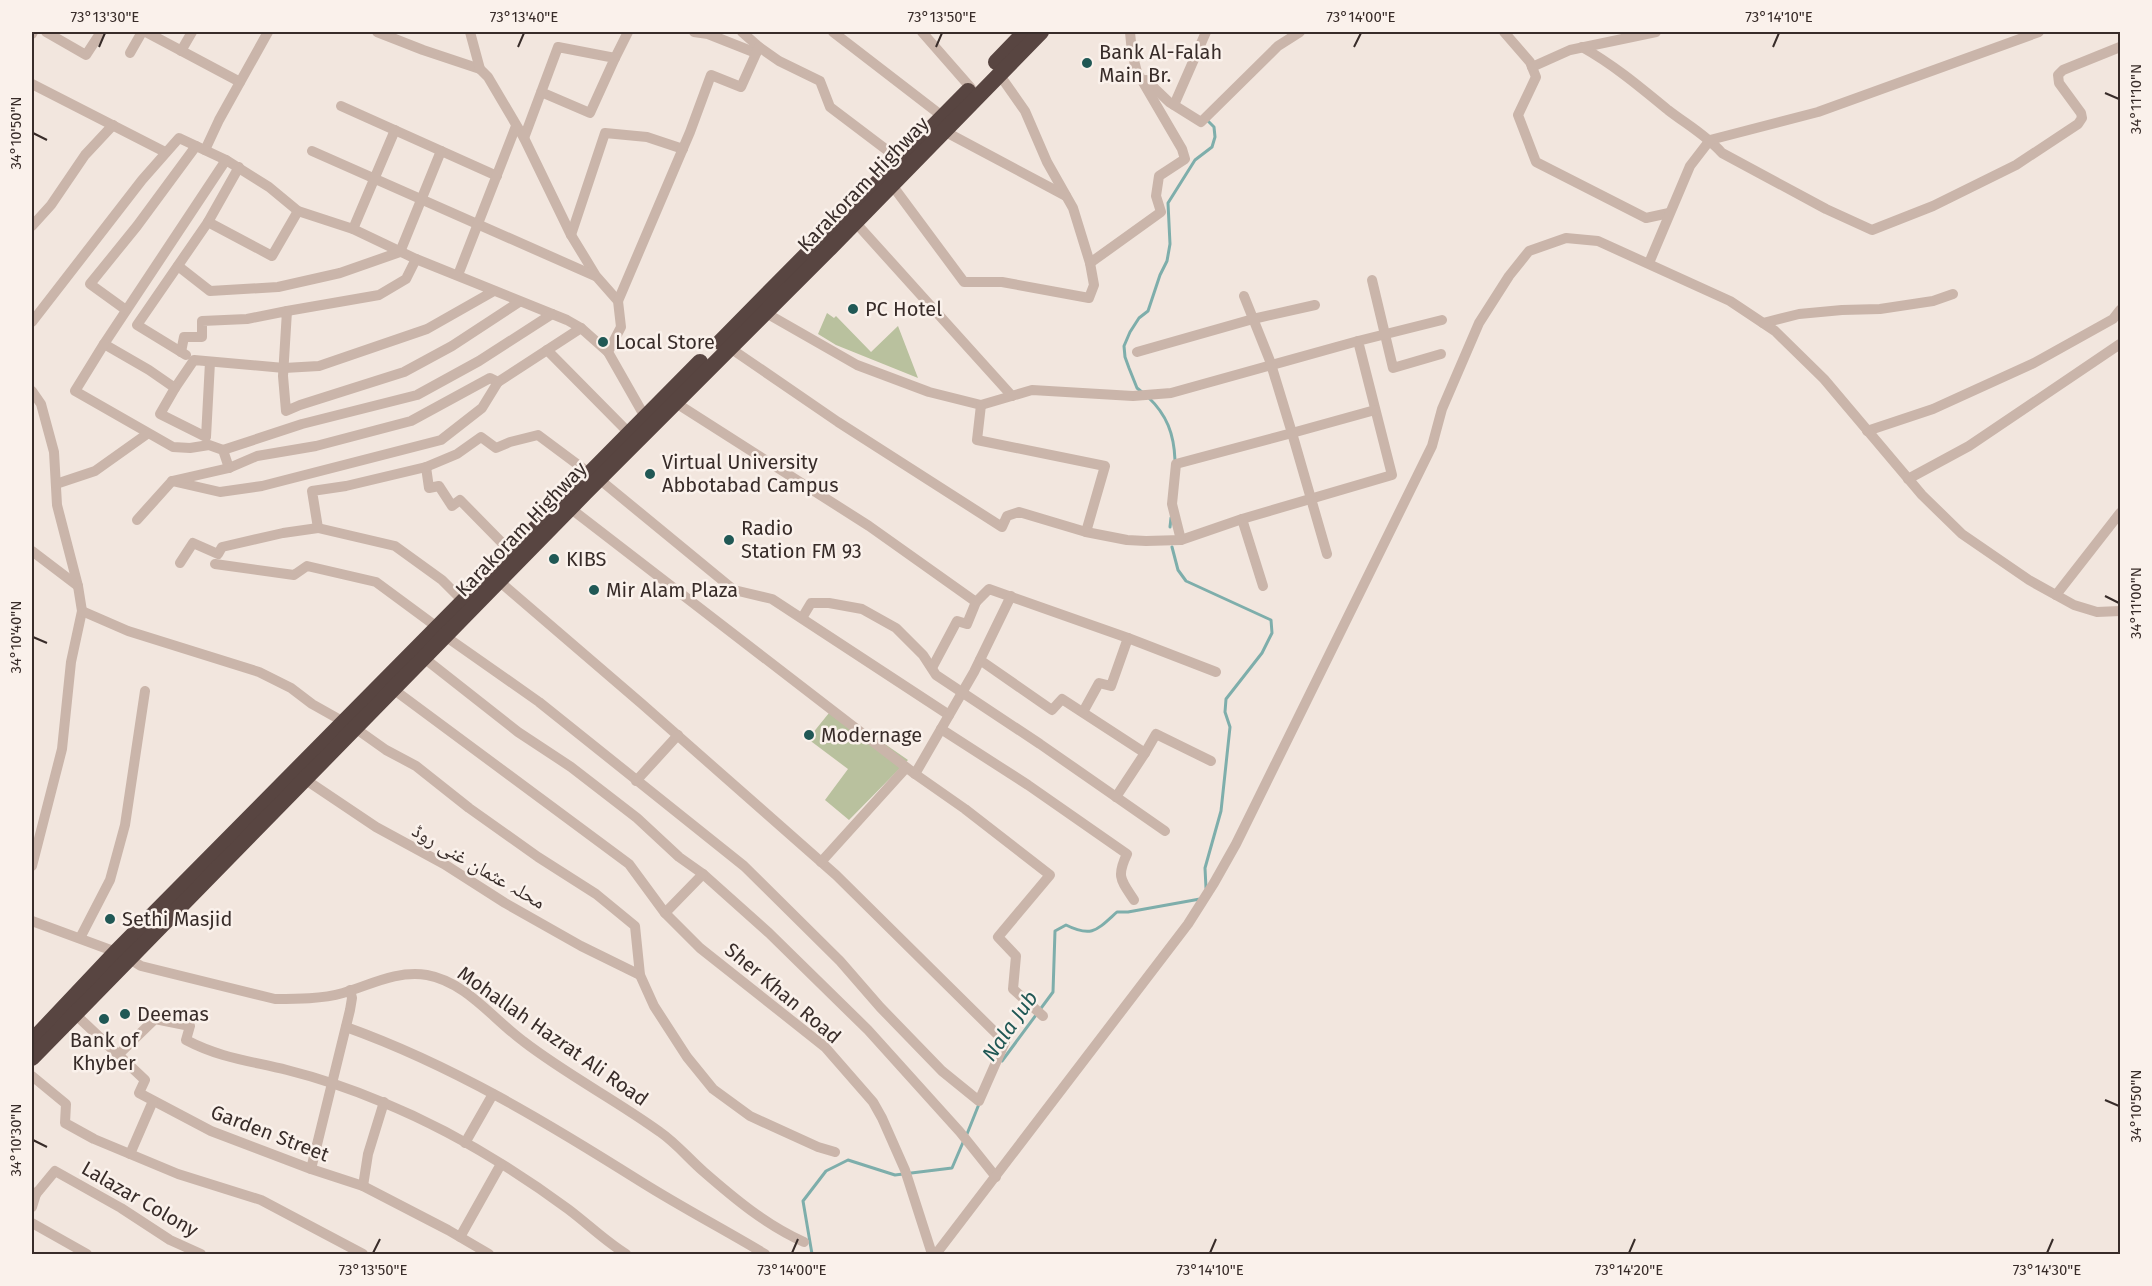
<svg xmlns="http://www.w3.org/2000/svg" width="2152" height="1286" viewBox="0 0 2152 1286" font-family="'Fira Sans','Noto Naskh Arabic',sans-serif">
	<rect width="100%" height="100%" fill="#f2e6de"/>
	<g fill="#b9c19e">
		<path d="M827,313L834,318L836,316L871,352L898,326L918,378L836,345L818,334Z"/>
		<path d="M833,708L908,760L849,820L825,800L848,769L808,739Z"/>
	</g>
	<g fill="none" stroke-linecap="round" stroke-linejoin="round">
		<g stroke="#7eaeab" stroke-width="3">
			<path d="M1143,393L1137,388L1129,368L1125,357L1124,346L1130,332L1139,318L1148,311L1160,275L1167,261L1170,244L1168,203L1195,160L1212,147L1215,137L1214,127L1206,119"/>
			<path d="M1148,397C1167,415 1174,434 1175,460"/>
			<path d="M1170,527L1171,518"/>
			<path d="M1172,547L1178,570L1186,581L1271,620L1272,633L1262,653L1226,699L1225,712L1230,727L1221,811L1205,868L1206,888"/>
			<path d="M1002,1061L1053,992L1055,931L1066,925C1092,938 1097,930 1117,912H1128L1200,899"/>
			<path d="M967,1134L979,1104"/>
			<path d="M812,1254L803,1201L826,1171L848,1160L895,1175L952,1168L964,1140"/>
		</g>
		<g stroke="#cab5aa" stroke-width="10">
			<path d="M46,32L86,55L101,32"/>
			<path d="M146,32L240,82"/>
			<path d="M377,32L423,50L480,69"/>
			<path d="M470,32L480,69L488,77L524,138L571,235L596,276L618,301L621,327L608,352L645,417"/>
			<path d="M694,32L708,34L756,53"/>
			<path d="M742,32L759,47"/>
			<path d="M833,32L942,116"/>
			<path d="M922,32L971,88"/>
			<path d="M1504,32L1530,62L1536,77L1518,115L1536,162L1646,218L1669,213"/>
			<path d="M32,34L33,32"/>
			<path d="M1582,47C1614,65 1640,87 1668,110C1686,124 1706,135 1722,153L1826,209L1872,230L1933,206L2016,165L2078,124L2082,118L2081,113L2059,83L2058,75L2063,70L2120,47"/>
			<path d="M181,51L192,32"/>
			<path d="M130,53L142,32"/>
			<path d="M615,58L628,32"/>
			<path d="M1532,67L1570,50L1656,32"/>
			<path d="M1146,80L1169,102L1201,122L1278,46L1300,32"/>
			<path d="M32,84L165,152"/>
			<path d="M1174,105L1206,32"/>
			<path d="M341,106L497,176"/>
			<path d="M944,131L1066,196"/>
			<path d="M524,138L558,47L615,58L590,113L541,92"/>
			<path d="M205,150L219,120L268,32"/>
			<path d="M312,151L595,276"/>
			<path d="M239,167L208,222L272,256L298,211"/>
			<path d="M892,185L964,282H1002L1089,298L1094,285L1090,263L1073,208L1047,162L1025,111L999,74"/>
			<path d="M855,222L1012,396"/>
			<path d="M32,226L51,205L85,155L113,125"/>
			<path d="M353,229L395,130"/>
			<path d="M571,235L605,133L647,137L683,149"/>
			<path d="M1090,263L1161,212L1156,196L1159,176L1185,159L1182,149L1137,72L1132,53L1130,32"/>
			<path d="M1649,263L1690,166L1710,140L1818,112L2039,32"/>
			<path d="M178,266L210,291L278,287L340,273L400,252L441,151"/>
			<path d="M458,275L516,126"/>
			<path d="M1372,280L1393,368L1441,354"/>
			<path d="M494,291L427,329L319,366L284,368L194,360L175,388L149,370L104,344L226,160L269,187L298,211L353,229L416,259L567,320L581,328L608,352"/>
			<path d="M618,301L690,132L711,75L741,87L759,47L779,61L820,81L830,107L900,160"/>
			<path d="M126,310L90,284L137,226L196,146"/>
			<path d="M287,311L379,295L406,279L416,259"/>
			<path d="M766,313L857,365L929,392L981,405L977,440L1105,466L1086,532"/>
			<path d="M32,322L142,180L179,138L226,160"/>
			<path d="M1763,323L1799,314L1842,310L1880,309L1933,301L1953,294"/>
			<path d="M104,344L75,391L173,447L190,448L209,445L223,450L229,468L257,456L316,446L411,421L490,378L498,382L581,328"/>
			<path d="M730,348L838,422L1002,527L1007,516L1019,512L1086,532L1127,540L1146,541L1181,540L1242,519L1392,475L1358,341L1442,320"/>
			<path d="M547,350L629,433"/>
			<path d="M181,352L184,337H202V321L247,319L287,311L283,376L286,411L300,405L404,372L452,346L519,302"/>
			<path d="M1137,352L1253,319L1315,305"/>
			<path d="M186,355L137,325L208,222"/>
			<path d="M175,388L160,414L206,437L210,362"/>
			<path d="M32,391L41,404L54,452L57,505L78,586L82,611L71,662L62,749L32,866"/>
			<path d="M676,403L869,526L976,602L989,589L1128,638L1216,672"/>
			<path d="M981,405L1032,390L1133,396L1171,393L1358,341"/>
			<path d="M1867,431L1933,409L2034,363L2113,319L2120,310"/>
			<path d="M223,450L302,424L417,395L479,361L552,314"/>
			<path d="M426,467L429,488L439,486L452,506L460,500L511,552"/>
			<path d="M599,479L734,590L772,599L949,715"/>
			<path d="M1908,479L1969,446L2120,344"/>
			<path d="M172,481L220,492L262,486L441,440L482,408L498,382"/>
			<path d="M56,484L95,471L147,434"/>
			<path d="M570,508L915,774L974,672L1011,596"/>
			<path d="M1242,519L1263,586"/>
			<path d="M137,520L172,481L229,468"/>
			<path d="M318,528L395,546L442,580L463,601"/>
			<path d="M1181,540L1172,504L1176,464L1292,433L1270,361L1244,296"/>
			<path d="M32,551L78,586"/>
			<path d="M1327,554L1292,433L1375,410"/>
			<path d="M180,563L193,543L218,554L222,547L283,533L318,528L312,491L346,486L426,467L457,454L481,437L496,448L510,442L538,435L589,473"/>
			<path d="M215,564L294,575L307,566L376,582L437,627"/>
			<path d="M2056,595L2120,513"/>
			<path d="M82,611L128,631L259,672L291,688L312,704L344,722"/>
			<path d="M802,618L811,603H829L862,609L896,628L923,655L936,675L1040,744L1165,831"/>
			<path d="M445,636L539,702L744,866L840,961L880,1007L942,1071L979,1101L1005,1042L836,875L642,704L500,582"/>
			<path d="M424,658L518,732L571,767L637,818L679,857L703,874L769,933L868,1030L960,1132L996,1177"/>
			<path d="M980,660L1052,710L1062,699L1145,753L1156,734L1211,761"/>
			<path d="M932,668L957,621L967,624L976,602"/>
			<path d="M393,689L629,864L665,913"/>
			<path d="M1083,712L1099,683L1111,686L1128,638"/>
			<path d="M355,728L386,750L416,766L469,808L538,857L596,894L635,926L640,975L654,1006L687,1057L713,1089L750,1116L818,1147L835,1152"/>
			<path d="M941,729L1028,785L1127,854C1116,877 1121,880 1134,900"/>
			<path d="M915,774L965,809L1050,875L998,937L1016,956L1013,989L1043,1016"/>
			<path d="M306,780L376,827L444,864L505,903L581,946L640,975"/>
			<path d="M636,781L678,735"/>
			<path d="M1116,797L1145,753"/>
			<path d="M821,862L906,768"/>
			<path d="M703,874L665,913L700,948L825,1047L873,1102L882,1118L905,1170L932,1254"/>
			<path d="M32,921L116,952"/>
			<path d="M80,938L110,880L125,825L145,691"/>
			<path d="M128,958L141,966L275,999C297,999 322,999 343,993C370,985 397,970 427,975C466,982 493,1019 523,1041C567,1075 616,1100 660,1132C676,1143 689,1159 704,1172C735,1199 766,1225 804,1242"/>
			<path d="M75,1014L145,1080L139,1093L211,1131L311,1169L363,1186L448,1230L489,1254"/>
			<path d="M346,1027C452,1065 548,1123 643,1183C683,1208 725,1230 765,1254"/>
			<path d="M118,1055L155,1019L190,1026L186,1040C220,1058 251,1061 287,1070C319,1078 351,1089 382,1102C448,1129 511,1167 568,1209C588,1224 605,1241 626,1254"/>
			<path d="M32,1076L66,1104L65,1123L94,1139L178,1174L261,1200L363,1254"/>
			<path d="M465,1143L493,1094"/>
			<path d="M130,1154L153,1101"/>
			<path d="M311,1169L350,1010L352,998L350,990"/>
			<path d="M363,1186L368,1154L384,1102"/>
			<path d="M36,1194L55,1171L121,1208L170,1240L201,1254"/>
			<path d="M32,1207L36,1194L32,1192"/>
			<path d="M32,1223L87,1254"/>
			<path d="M460,1237L501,1164"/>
			<path d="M936,1254L1188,924L1214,883L1236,844L1432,446L1442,409L1479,323L1509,276L1529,251L1566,238L1598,241L1730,301L1775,331L1824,379L1922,495L1962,534L2029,580L2074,605L2097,612L2120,611"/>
		</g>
		<g stroke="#584541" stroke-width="16">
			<path d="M996,62L1025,32"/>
			<path d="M720,342L968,91"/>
			<path d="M32,1041L116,952L700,362"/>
			<path d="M32,1058L585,493L830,248L1041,32"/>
		</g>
	</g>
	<path fill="none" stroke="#382c29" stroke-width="2" d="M99,47L105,33M518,47L524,33M936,47L942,33M1354,47L1361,33M1773,47L1779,33M2105,93L2119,99M33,133L47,140M2105,596L2119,603M33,637L47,643M2105,1100L2119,1106M33,1140L47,1147M373,1253L380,1239M792,1253L798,1239M1210,1253L1216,1239M1629,1253L1635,1239M2047,1253L2053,1239"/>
	<g fill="#205855" stroke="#faf1eb" stroke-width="2">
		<circle cx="1087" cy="63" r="6"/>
		<circle cx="853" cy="309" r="6"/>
		<circle cx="603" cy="342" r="6"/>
		<circle cx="650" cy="474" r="6"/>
		<circle cx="729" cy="540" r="6"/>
		<circle cx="554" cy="559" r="6"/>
		<circle cx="594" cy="590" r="6"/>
		<circle cx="809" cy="735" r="6"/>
		<circle cx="110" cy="919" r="6"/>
		<circle cx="125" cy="1014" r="6"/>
		<circle cx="104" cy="1019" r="6"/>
	</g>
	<g text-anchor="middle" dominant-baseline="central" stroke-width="5" stroke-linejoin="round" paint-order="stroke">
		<g font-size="20" fill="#382c29" stroke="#faf1eb" text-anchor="start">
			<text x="1099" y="52">Bank Al-Falah<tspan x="1099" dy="23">Main Br.</tspan></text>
			<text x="865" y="309">PC Hotel</text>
			<text x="615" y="342">Local Store</text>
			<text x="662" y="462">Virtual University<tspan x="662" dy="23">Abbotabad Campus</tspan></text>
			<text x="741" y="528">Radio<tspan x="741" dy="23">Station FM 93</tspan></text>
			<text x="566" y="559">KIBS</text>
			<text x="606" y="590">Mir Alam Plaza</text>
			<text x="821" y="735">Modernage</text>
			<text x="122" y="919">Sethi Masjid</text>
			<text x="137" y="1014">Deemas</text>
			<text x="104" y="1040" text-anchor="middle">Bank of<tspan x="104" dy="23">Khyber</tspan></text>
		</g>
		<g font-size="20" fill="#382c29" stroke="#faf1eb">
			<text transform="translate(863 184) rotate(-46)">Karakoram Highway</text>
			<text transform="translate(521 529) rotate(-46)">Karakoram Highway</text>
			<text transform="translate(479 866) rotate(30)">محلہ عثمان غنی روڈ</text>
			<text transform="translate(783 993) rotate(40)">Sher Khan Road</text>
			<text transform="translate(553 1036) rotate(35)">Mohallah Hazrat Ali Road</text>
			<text transform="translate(270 1133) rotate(21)">Garden Street</text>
			<text transform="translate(140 1199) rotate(30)">Lalazar Colony</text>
		</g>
		<g font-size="21" font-style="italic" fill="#205855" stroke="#faf1eb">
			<text transform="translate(1010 1026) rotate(-55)">Nala Jub</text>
		</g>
	</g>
	<rect width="2152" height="1286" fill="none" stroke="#faf1eb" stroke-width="66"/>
	<rect x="33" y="33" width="2086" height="1220" fill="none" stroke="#382c29" stroke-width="2"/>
	<g font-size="15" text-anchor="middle" fill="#382c29">
		<text x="105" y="22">73°13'30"E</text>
		<text x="524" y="22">73°13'40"E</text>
		<text x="942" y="22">73°13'50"E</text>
		<text x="1361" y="22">73°14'00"E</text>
		<text x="1779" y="22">73°14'10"E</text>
		<text transform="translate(2136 99) rotate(-90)" y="5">34°11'10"N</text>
		<text transform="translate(16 133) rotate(-90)" y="5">34°10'50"N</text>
		<text transform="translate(2136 603) rotate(-90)" y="5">34°11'00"N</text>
		<text transform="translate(16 637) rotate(-90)" y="5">34°10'40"N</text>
		<text transform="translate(2136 1106) rotate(-90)" y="5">34°10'50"N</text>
		<text transform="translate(16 1140) rotate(-90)" y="5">34°10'30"N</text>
		<text x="373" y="1275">73°13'50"E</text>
		<text x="792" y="1275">73°14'00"E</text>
		<text x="1210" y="1275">73°14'10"E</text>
		<text x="1629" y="1275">73°14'20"E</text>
		<text x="2047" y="1275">73°14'30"E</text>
	</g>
</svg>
